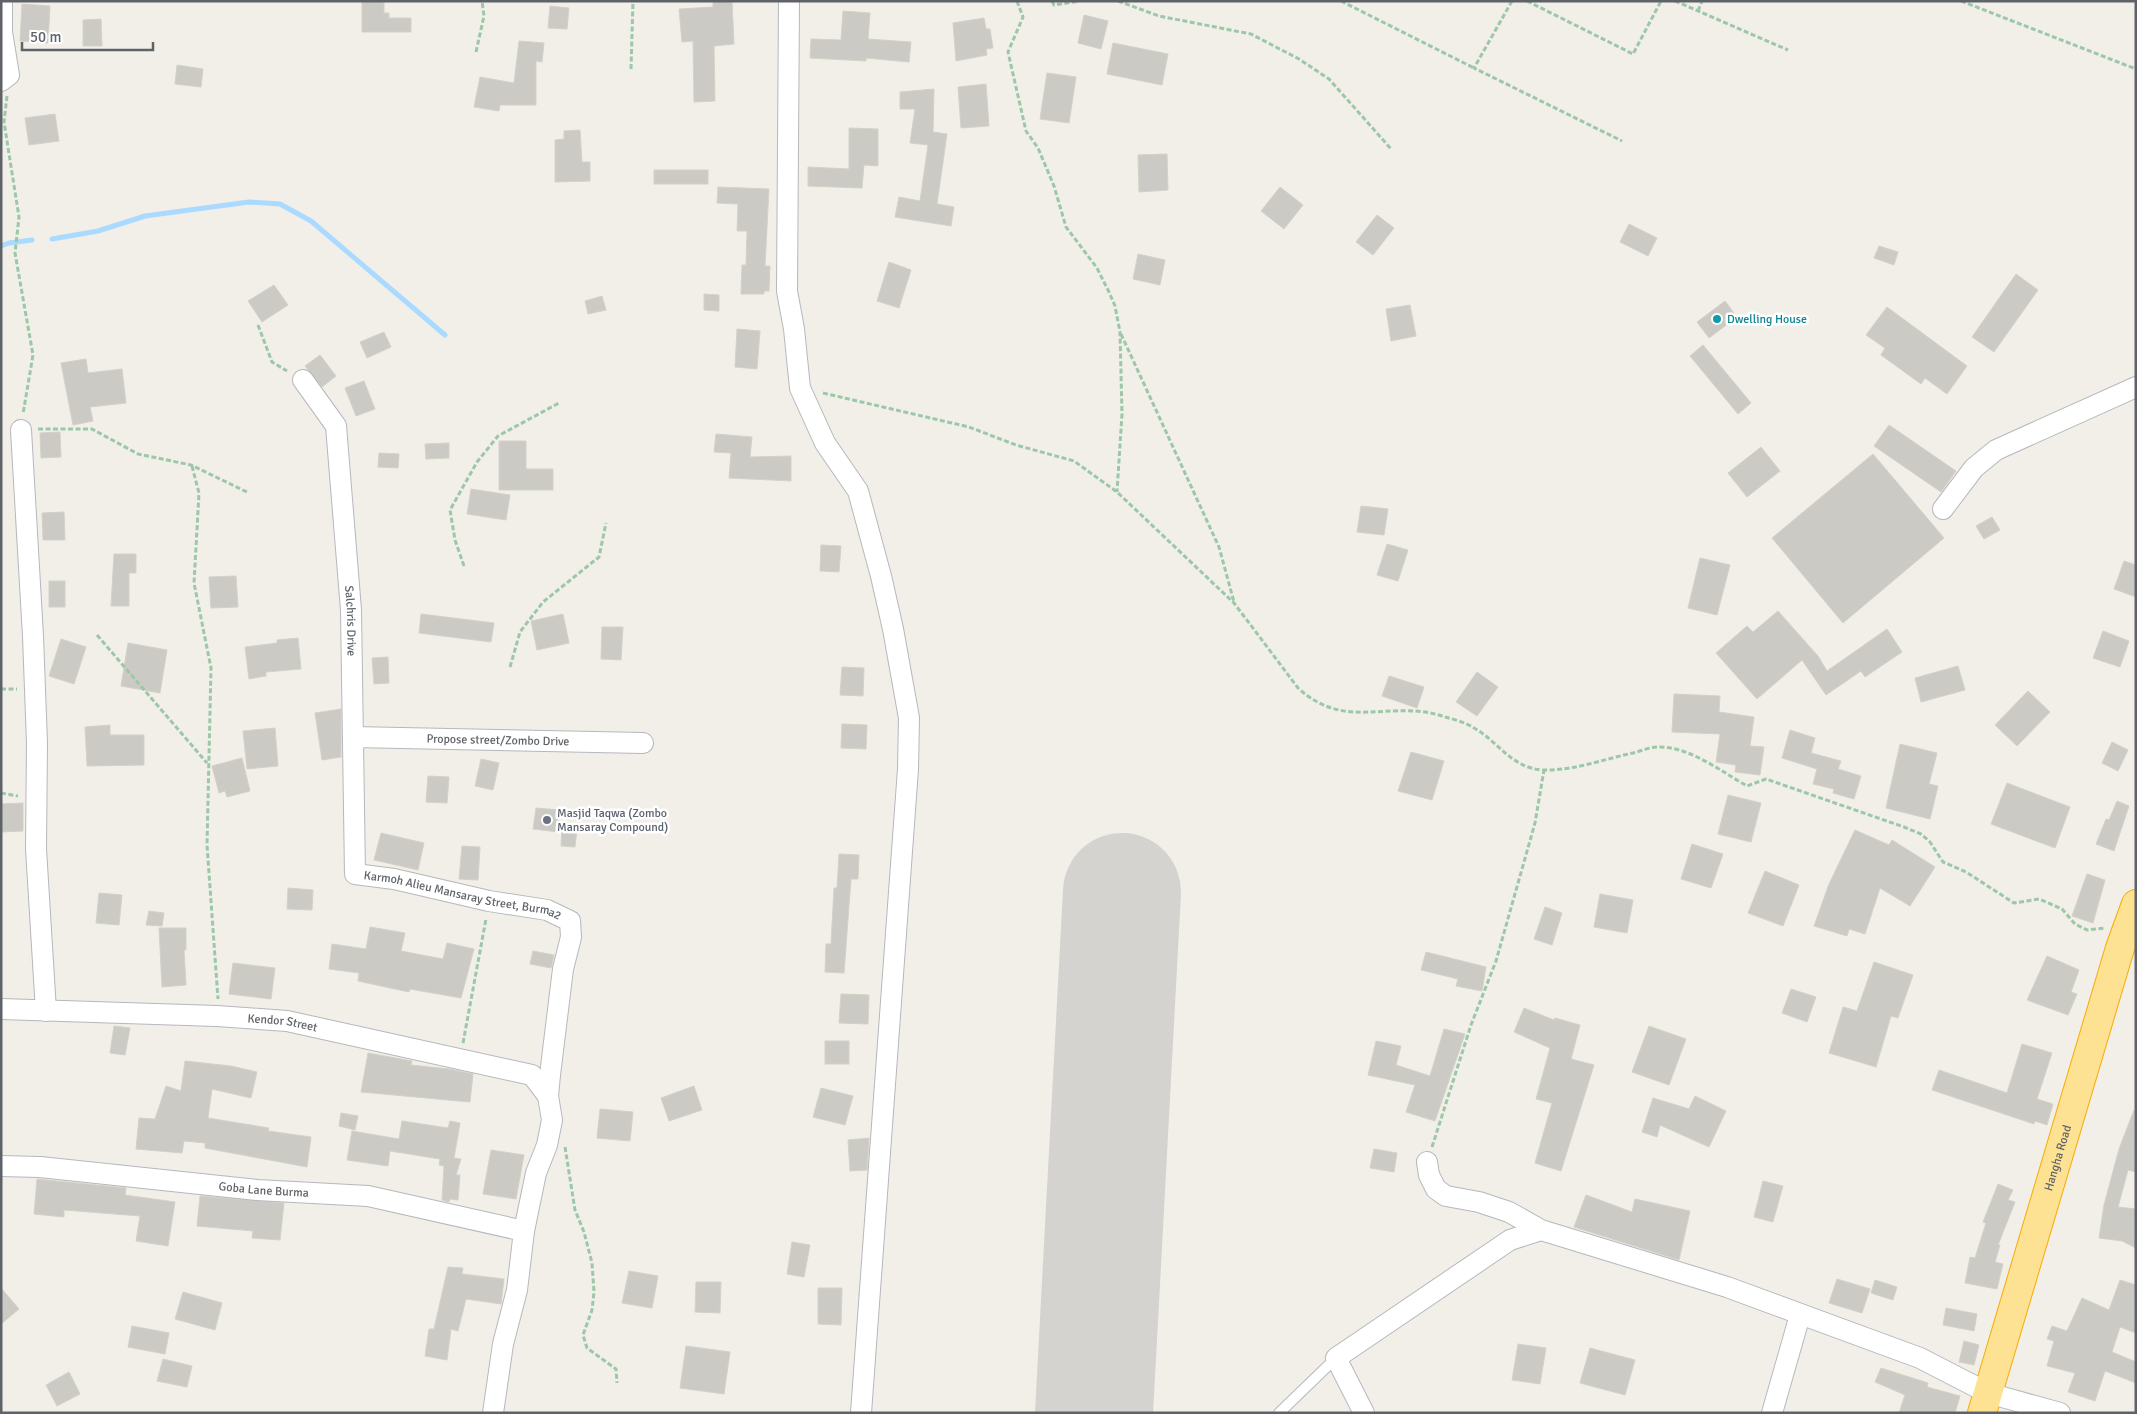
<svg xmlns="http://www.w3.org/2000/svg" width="2137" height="1414" viewBox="0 0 2137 1414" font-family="Signika,sans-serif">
	<rect width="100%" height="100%" fill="#f1efe8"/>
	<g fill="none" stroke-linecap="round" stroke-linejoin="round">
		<g stroke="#aadaff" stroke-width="5">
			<path d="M52,239L98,231L145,216L249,202L280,204L311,221L445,335"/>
			<path d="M1,246L9,243L32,240"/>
		</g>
		<path stroke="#d4d3d0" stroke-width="118" d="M1094,1413L1122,892"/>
	</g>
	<g fill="#cccac5" stroke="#d6d1c6">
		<path d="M362,1H384V13H389V18H411V32H362Z"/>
		<path d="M713,1H732L734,44L714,46L715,101L694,102L693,41L682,42L679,9L713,7Z"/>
		<path d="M22,4L50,6L48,43L20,41Z"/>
		<path d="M550,6L569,8L567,29L548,28Z"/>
		<path d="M843,11L870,13L868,39L911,42L909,62L866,58V61L810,58L811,39L841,40Z"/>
		<path d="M1084,15L1108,21L1101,49L1078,43Z"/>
		<path d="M984,18L986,29H990L993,48L986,49L987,55L956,61L953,23Z"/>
		<path d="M101,19L102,46H83V20Z"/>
		<path d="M519,41L544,43L542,62L536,61V105H500L499,111L474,107L480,77L514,83Z"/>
		<path d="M1113,43L1168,54L1162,85L1107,74Z"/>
		<path d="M177,65L203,69L201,87L175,84Z"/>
		<path d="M1047,73L1076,77L1069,123L1040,119Z"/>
		<path d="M986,84L989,126L961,128L958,87Z"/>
		<path d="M934,89L933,132L947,134L937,204L954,207L951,226L895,217L899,197L920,201L928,145L910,143L915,109H900V92Z"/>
		<path d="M55,114L59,141L29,145L25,118Z"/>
		<path d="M849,128L878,129V166L864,165L862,188L808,186V167L849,169Z"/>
		<path d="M580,130L582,162H590V181L555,182V140L564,139V131Z"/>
		<path d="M1167,154L1168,190L1139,192L1138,155Z"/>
		<rect x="654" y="170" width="54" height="14"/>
		<path d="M718,187L769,189L765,266H770L769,291H764V294H741L742,265H746L747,231H737L738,204L717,203Z"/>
		<path d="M1280,187L1303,205L1284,229L1261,211Z"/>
		<path d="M1377,215L1394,228L1373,255L1356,242Z"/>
		<path d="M1629,224L1657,238L1648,256L1620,242Z"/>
		<path d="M1879,246L1898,252L1894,265L1874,258Z"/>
		<path d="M1138,254L1165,260L1160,285L1133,279Z"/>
		<path d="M889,262L911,270L899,308L877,301Z"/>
		<path d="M2016,274L2038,290L1994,352L1972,337Z"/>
		<path d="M274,285L288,305L262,322L248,301Z"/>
		<path d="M704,294L719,295V311L704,310Z"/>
		<path d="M602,296L606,310L588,314L585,301Z"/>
		<path d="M1725,301L1737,317L1709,338L1697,322Z"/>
		<path d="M1410,305L1416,336L1391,341L1386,309Z"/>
		<path d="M1887,307L1967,366L1947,394L1925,378L1921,384L1881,355L1885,348L1866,335Z"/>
		<path d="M737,329L760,331L757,369L735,367Z"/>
		<path d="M384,332L391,347L367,358L360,342Z"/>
		<path d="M1703,345L1751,403L1738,414L1690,356Z"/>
		<path d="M320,355L336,376L322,387L305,366Z"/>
		<path d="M86,359L88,373L122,369L126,403L90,407L93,421L73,425L61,363Z"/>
		<path d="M364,381L375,409L356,416L345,388Z"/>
		<path d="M1889,425L1956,471L1941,492L1874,446Z"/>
		<path d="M60,432L61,457L41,458L40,433Z"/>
		<path d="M716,434L752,437L750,457L791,456V481L729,478L731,453L714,452Z"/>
		<path d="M499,441H526V469H553V490H499Z"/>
		<path d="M449,443V458L426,459L425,444Z"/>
		<path d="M1761,447L1780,471L1747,497L1728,473Z"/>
		<path d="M379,453L399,454L398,468L378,467Z"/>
		<path d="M1873,454L1944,538L1843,623L1772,538Z"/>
		<path d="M471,489L510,495L506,520L467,514Z"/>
		<path d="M1361,506L1388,509L1384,535L1357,532Z"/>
		<path d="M64,512L65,540H43L42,513Z"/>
		<path d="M1992,517L2000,530L1984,539L1976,526Z"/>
		<path d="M1387,544L1408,550L1398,581L1377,575Z"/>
		<path d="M821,545L841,546L839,572L820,571Z"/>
		<path d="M114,554H136V573H129V606H111Z"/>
		<path d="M1700,558L1730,565L1717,615L1688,608Z"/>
		<path d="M2124,561L2136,565V597L2114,589Z"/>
		<path d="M236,576L238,607L211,608L209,577Z"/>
		<rect x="49" y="581" width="16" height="26"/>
		<path d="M1778,611L1818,656L1827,671L1887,629L1902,652L1865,677L1861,671L1826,695L1802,660L1757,699L1716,653L1747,626L1753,632Z"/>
		<path d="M421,614L494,623L491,642L419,633Z"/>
		<path d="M563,614L569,643L537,650L531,621Z"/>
		<path d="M602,627H623L621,660L601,659Z"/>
		<path d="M2103,631L2129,641L2120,667L2093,658Z"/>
		<path d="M298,638L301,669L266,672V676L249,679L245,647L277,643V640Z"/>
		<path d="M61,639L86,647L74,684L49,676Z"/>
		<path d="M128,643L167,650L160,693L121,686Z"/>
		<path d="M388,657L389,683L374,684L372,658Z"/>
		<path d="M1958,666L1965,690L1921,702L1915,678Z"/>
		<path d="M842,667L864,668L863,696L840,695Z"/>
		<path d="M1477,672L1498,687L1477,716L1456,702Z"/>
		<path d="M1389,676L1424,687L1417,708L1382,696Z"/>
		<path d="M2028,691L2050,712L2017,746L1995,725Z"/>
		<path d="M1674,694L1720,696L1719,712L1754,717L1750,746L1764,747L1760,775L1735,772L1736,765L1716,762L1720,734L1672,732Z"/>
		<path d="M341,709V757L322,760L315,713Z"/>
		<path d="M842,724L867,725L866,749L841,748Z"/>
		<path d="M110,725V735H144V765L87,766L85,727Z"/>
		<path d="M275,728L278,766L247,769L243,731Z"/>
		<path d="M1790,730L1815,738L1811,753L1841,761L1838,769L1861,776L1854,799L1833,793L1834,789L1813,784L1817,769L1782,758Z"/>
		<path d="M2112,742L2128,750L2118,771L2102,763Z"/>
		<path d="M1900,744L1937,753L1929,784L1938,786L1930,819L1886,808Z"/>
		<path d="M1411,752L1444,761L1432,800L1398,791Z"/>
		<path d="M242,758L250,791L227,797L225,791L219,793L212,766Z"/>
		<path d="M481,759L499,763L493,790L475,786Z"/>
		<path d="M428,776L449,777L447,803L426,802Z"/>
		<path d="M2007,783L2070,807L2055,848L1991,824Z"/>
		<path d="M1728,795L1761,803L1751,842L1718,834Z"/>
		<path d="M2117,801L2129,806L2114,851L2096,844L2106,819L2109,820Z"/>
		<path d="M23,803V831L1,832V804Z"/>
		<path d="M536,808L560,810L558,832L533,829Z"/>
		<path d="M562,828L577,829L575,847L561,846Z"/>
		<path d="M1855,830L1889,845L1892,840L1935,867L1910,906L1880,888L1865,934L1849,929L1847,936L1814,926L1829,884Z"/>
		<path d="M381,833L424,843L418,870L374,860Z"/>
		<path d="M1692,844L1723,854L1711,888L1681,879Z"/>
		<path d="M462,846L480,847L478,880L459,879Z"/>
		<path d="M839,854L859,855L858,879H851L844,973L825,972L826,944H831L834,888H837Z"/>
		<path d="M1765,871L1799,885L1783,926L1748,913Z"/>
		<path d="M2087,874L2105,880L2093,923L2072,916Z"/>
		<path d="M288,888L313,890L312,910L287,909Z"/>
		<path d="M99,893L122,895L119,925L96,923Z"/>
		<path d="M1600,894L1633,900L1627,933L1594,927Z"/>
		<path d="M1545,907L1562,913L1552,945L1534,939Z"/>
		<path d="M149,911L164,913L162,926L146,925Z"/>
		<path d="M370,927L405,933L401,951L443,959L447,943L474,949L461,998L410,989L409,992L358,981L359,973L329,969L332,944L366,949Z"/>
		<path d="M159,928H186V950H184L186,985L162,987Z"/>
		<path d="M533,951L554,955L551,968L530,964Z"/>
		<path d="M1426,952L1486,967L1482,991L1456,986L1458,979L1421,970Z"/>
		<path d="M2047,956L2079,970L2071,992L2077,994L2068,1015L2027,1000Z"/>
		<path d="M1874,962L1913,975L1898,1018L1891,1016L1876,1067L1829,1053L1843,1007L1857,1011Z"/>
		<path d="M233,963L275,968L271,999L229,994Z"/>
		<path d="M1791,989L1816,997L1807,1022L1782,1013Z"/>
		<path d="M841,994L869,995L868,1024L839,1023Z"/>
		<path d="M1524,1008L1554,1020L1555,1018L1580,1025L1571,1059L1594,1065L1561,1171L1535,1163L1552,1103L1536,1099L1550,1048L1514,1032Z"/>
		<path d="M114,1026L130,1028L125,1055L110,1053Z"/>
		<path d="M1649,1026L1686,1039L1669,1085L1632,1072Z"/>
		<path d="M1444,1029L1465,1034L1435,1121L1406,1112L1415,1085L1368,1075L1376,1041L1401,1046L1396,1065L1430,1076Z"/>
		<rect x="825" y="1041" width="24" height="23"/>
		<path d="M2022,1044L2052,1053L2037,1099L2053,1104L2047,1125L2035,1121L2034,1124L1932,1090L1939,1070L2007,1093Z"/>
		<path d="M368,1053L412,1061L411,1065L449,1069L473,1074L470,1102L361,1092Z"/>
		<path d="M185,1061L231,1066L257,1072L251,1098L212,1089L208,1118L269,1128L268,1131L311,1137L307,1167L205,1148V1143L184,1141L182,1153L136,1149L139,1118L155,1119L166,1086L181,1091Z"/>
		<path d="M694,1086L702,1110L669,1121L661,1098Z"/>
		<path d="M821,1088L853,1096L845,1125L813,1117Z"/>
		<path d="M1695,1096L1726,1111L1709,1147L1660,1125L1657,1137L1642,1132L1653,1098L1689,1109Z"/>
		<path d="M600,1109L633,1112L630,1141L597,1138Z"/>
		<path d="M2134,1110L2136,1172L2128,1170L2118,1207L2136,1209V1248L2122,1241L2099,1238L2104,1205L2119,1149Z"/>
		<path d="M341,1113L358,1116L355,1130L339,1126Z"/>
		<path d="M402,1121L448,1128L450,1121L460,1123L454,1158L461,1159L456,1175H460L458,1200L450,1199L449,1202L442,1200L444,1166L439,1165L440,1159L390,1151L388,1166L347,1160L352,1131L399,1139Z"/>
		<path d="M869,1138L867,1170L850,1171L848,1140Z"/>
		<path d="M1374,1149L1397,1153L1394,1172L1370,1168Z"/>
		<path d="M491,1150L524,1155L516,1199L483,1194Z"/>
		<path d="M37,1179L126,1188L125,1195L175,1202L168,1246L136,1241L140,1216L64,1210V1217L34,1214Z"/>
		<path d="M1763,1181L1783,1186L1773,1222L1754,1217Z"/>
		<path d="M1998,1184L2013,1190L2008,1200L2015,1202L1998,1245H2000L1995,1262L2003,1264L1997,1289L1965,1283L1970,1257L1975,1258L1986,1223L1983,1222Z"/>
		<path d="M1586,1195L1632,1212L1635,1199L1690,1211L1679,1260L1574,1227Z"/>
		<path d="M200,1196L284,1203L280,1240L252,1238L253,1231L197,1226Z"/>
		<path d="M792,1242L810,1245L804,1277L787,1274Z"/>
		<path d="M448,1267L463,1268L462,1274L504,1279L501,1304L466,1299L458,1331L451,1329L447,1360L425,1356L429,1329H434Z"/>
		<path d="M629,1271L658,1276L652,1308L622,1303Z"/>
		<path d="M1837,1279L1870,1289L1862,1313L1829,1303Z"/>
		<path d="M1875,1280L1897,1287L1893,1300L1871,1293Z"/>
		<path d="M2120,1280L2136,1285V1333L2120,1327L2112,1352L2136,1362V1383L2105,1371L2095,1401L2068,1392L2075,1373L2047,1366L2054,1341L2047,1339L2052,1326L2067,1331L2082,1298L2109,1310Z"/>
		<path d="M696,1282H721L720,1313L695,1312Z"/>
		<path d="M1,1288L19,1309L1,1324Z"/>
		<path d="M818,1288H842L841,1325L818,1324Z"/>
		<path d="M183,1292L222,1303L215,1330L175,1319Z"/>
		<path d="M1946,1308L1977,1314L1974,1331L1943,1325Z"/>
		<path d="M132,1326L169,1333L165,1354L128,1347Z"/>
		<path d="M1964,1341L1979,1345L1974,1365L1959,1362Z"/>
		<path d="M1518,1344L1546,1348L1540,1384L1512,1380Z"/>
		<path d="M686,1346L730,1352L724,1394L680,1388Z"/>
		<path d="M1590,1348L1635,1360L1625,1395L1580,1383Z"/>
		<path d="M163,1359L192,1366L187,1387L157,1381Z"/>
		<path d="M1881,1368L1928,1383L1927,1387L1960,1396L1955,1413H1899L1905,1395L1875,1382Z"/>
		<path d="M69,1372L80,1394L57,1406L46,1385Z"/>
	</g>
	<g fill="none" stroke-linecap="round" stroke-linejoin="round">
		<defs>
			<path id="lane" d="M1279,1413L1336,1358"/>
			<g id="street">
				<path d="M789,1L787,291L794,329L800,388L825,443L858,491L881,576L893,629L909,718L908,769L861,1413"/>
				<path d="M1,81L9,75L2,32V1"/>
				<path id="s1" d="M303,380L336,426L351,610L355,874L394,879L489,901L547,910L570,921L571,937L563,969L550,1075L548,1096L552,1120L547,1145L536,1173L524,1231L517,1290L503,1344L493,1413"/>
				<path d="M21,430L33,636L37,743L36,849L46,1011"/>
				<path d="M1943,509L1974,468L1996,450L2136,387"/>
				<path id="s2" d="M353,737L643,743"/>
				<path id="s3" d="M1,1009L217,1016L287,1021L532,1075L548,1096"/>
				<path d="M1427,1162L1429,1175L1436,1189L1446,1196L1479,1202L1509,1212L1541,1230L1727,1287L1920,1358L1988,1393L2060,1413"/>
				<path id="s4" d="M1,1166L40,1167L257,1190L368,1196L524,1231"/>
				<path d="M1364,1413L1336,1358L1510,1240L1541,1230"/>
				<path d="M1772,1413L1800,1315"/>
			</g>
			<g id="highway">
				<path id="s5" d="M1982,1413L2120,948L2136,904"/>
			</g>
		</defs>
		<use href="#lane" stroke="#b5b8bc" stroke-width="12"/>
		<use href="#street" stroke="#b5b8bc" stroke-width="22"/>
		<use href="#highway" stroke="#f9ab00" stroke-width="30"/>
		<g stroke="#9cc7a9" stroke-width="3" stroke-dasharray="5 2.5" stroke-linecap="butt">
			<path d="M1017,1L1023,17L1008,52L1026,131L1038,148L1054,186L1066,227L1097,268L1109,292L1115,306L1120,332L1122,414L1117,492"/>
			<path d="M1052,1L1054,5L1080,1"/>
			<path d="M1118,1L1159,16L1251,34L1299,59L1329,79L1392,150"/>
			<path d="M1341,1L1474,68"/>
			<path d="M1512,1L1474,68L1622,141"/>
			<path d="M1527,1L1633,54L1661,1"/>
			<path d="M1675,1L1788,50"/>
			<path d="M1961,1L2136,69"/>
			<path d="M1698,11L1702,1"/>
			<path d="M476,52L484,16L482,1"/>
			<path d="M631,69L633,1"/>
			<path d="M7,96L4,122L19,217L15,253L33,355L23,414"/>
			<path d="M258,325L272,362L287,371"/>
			<path d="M1121,334L1219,547L1234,602"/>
			<path d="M823,393L969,427L1016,445L1074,461L1117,492L1234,603L1298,688C1346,732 1388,699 1442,716C1452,719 1465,722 1474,728C1499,742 1511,768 1543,770C1573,771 1604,759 1633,753C1641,751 1650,747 1658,747C1689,746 1722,772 1747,786L1766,779L1904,827L1921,834L1930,842L1943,862L1966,872L2014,903L2039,899L2062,909L2075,924L2087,930L2105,928"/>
			<path d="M38,429H92L138,454L191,465L249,493"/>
			<path d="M192,466L199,493L194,583L211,668L207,845L218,999"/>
			<path d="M464,566L455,540L450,510L477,462L498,436L559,403"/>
			<path d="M97,635L207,763"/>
			<path d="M510,667L520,632L543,602L599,557L606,523"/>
			<path d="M1,689H17"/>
			<path d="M1,793L18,796"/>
			<path d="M463,1043L486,919"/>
			<path d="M565,1147L575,1210L584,1232L592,1263L594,1292L592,1310L583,1335L587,1348L616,1369L617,1383"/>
			<path d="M1432,1147L1471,1025L1496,961L1535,823L1544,770"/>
		</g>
		<use href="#lane" stroke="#fff" stroke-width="10"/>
		<use href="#street" stroke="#fff" stroke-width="20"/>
		<use href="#highway" stroke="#fde293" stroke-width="28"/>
	</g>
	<circle fill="#0f9aa8" stroke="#fff" stroke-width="2" cx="1717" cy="319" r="5"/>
	<circle fill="#6b7280" stroke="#fff" stroke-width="2" cx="547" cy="820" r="5"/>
	<g text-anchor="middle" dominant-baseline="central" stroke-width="5" stroke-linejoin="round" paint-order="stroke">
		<g font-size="12" fill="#0d838f" stroke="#fff" text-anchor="start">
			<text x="1727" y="319">Dwelling House</text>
		</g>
		<g font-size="12" fill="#5f6368" stroke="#fff">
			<text stroke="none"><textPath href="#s1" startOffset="252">Salchris Drive</textPath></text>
			<text stroke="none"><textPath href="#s2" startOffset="145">Propose street/Zombo Drive</textPath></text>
			<text stroke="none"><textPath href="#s1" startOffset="615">Karmoh Alieu Mansaray Street, Burma2</textPath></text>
			<text stroke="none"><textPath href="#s3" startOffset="282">Kendor Street</textPath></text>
			<text stroke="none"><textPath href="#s5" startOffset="266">Hangha Road</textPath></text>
			<text stroke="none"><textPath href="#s4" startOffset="264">Goba Lane Burma</textPath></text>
		</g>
		<g font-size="12" fill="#5b616d" stroke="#fff" text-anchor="start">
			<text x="557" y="813">Masjid Taqwa (Zombo<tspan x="557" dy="14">Mansaray Compound)</tspan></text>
		</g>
	</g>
	<rect width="2137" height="1414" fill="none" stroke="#5f6368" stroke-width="5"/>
	<path d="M22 42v8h131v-8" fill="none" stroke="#5f6368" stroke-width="2.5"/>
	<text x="30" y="42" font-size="15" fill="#5f6368" stroke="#ffffff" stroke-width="4" paint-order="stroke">50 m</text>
</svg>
